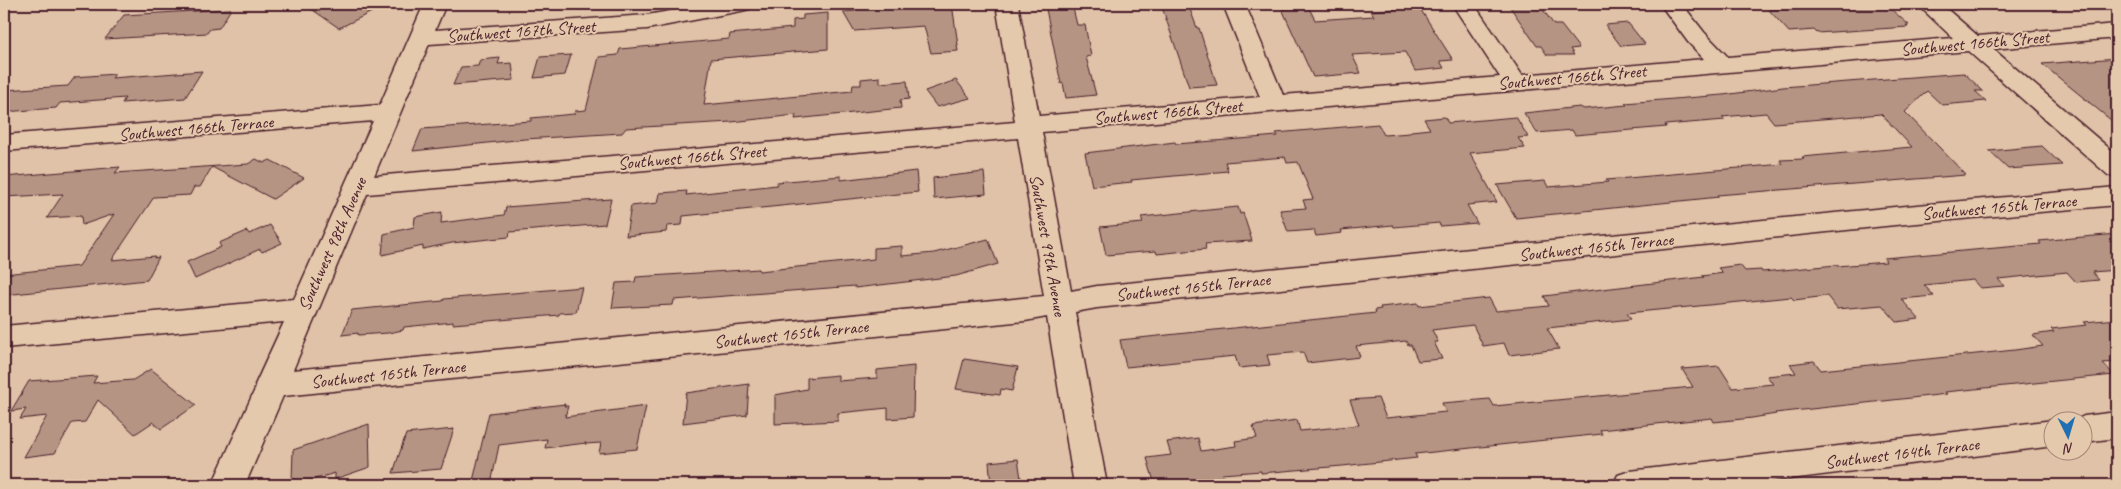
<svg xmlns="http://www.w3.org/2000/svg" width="2121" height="489" viewBox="0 0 2121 489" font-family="Caveat,sans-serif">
	<rect width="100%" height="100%" fill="#dfc2a7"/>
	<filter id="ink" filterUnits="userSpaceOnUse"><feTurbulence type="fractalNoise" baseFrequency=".02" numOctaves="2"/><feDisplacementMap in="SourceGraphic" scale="10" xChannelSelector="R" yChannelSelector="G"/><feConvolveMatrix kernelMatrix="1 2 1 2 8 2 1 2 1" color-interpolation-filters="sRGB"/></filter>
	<g filter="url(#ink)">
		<g fill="#b59484" stroke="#4a1f2b">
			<path d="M380,4H388L339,28L310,8Z"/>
			<path d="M855,4H952L958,45H957L958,51L931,53L924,26L854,31L843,12L855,11Z"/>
			<path d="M1045,4H1072L1077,25H1085L1091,56L1086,57L1096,95L1066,98L1063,83L1061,84Z"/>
			<path d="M1161,4H1188L1197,28H1199L1217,85L1189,87Z"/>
			<path d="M1508,4H1539L1554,25H1561L1579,48L1570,49L1574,55H1547L1541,46H1537Z"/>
			<path d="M1805,4H1885L1909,25H1906L1908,27L1817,33L1814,30L1789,32L1769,10L1808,7Z"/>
			<path d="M1419,7L1453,60L1440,61L1444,68L1415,71L1405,52L1352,55L1361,73L1313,77L1282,9L1309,8L1315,20L1374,16L1371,11Z"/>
			<path d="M231,9L219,28L210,29L207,33L105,39L124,15Z"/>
			<path d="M828,13V49L711,59L704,105L852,91L853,85H861V79L880,77V83L907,81L909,99L900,100L901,108L795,119L796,115L731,122L626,128L622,133L525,139L413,151L422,129L531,121V118L574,114L575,111L586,110L599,57L618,55L620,49L729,39L730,34L793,28V20L803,19V15Z"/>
			<path d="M1628,23L1645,44L1621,46L1605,25Z"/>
			<path d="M571,55L565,75L534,78L540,57Z"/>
			<path d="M500,58L498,64L512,63L514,80L453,85L461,67L478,66L480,60Z"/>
			<path d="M2117,58V125L2042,64Z"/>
			<path d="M202,71L185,98L122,103L125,98L60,103L56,108L4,112V90L68,86L75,77L115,74L112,78Z"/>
			<path d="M1964,73L1983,91H1975L1986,101L1942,105L1927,91L1905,112L1966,175L1717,195L1719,197L1516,218L1497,185L1545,181L1548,187L1608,182L1606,180L1783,164L1780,160L1804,159L1802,157L1912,147L1881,114L1774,123L1766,113L1722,117L1725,120L1665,125L1666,127L1575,135L1572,130L1537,133L1524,113L1580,107L1584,109L1627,105L1625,103L1723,95L1783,87Z"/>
			<path d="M956,80L970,98L937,107L925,91Z"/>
			<path d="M1445,117L1448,123L1516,117L1528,137L1518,138L1525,148L1470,153L1497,202L1467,205L1477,223L1440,226L1439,223L1394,227L1393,225L1341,230L1342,233L1316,236L1314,230L1288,232L1280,210L1306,208L1303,200L1313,199L1298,162L1287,163L1285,157L1225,162L1228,171L1131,180L1132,182L1092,186L1085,153L1175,142L1176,144L1278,136L1276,133L1378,124L1384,135L1410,133L1411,131L1430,129L1424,119Z"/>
			<path d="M2042,146L2062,165L2008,169L1989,151Z"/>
			<path d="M256,159L264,163L270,160L304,178L273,199L212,167L200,187H194L190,195L154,197L112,260L155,256L154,258L159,257L147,280L4,295V274L79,266L114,214L82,225L81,216L47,218L63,194L4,197V177L120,167L115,173L248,164Z"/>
			<path d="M916,171L918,192L683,216L682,225L667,226L666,232L626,236L631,206L658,203L660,193L687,191L686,195L777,185V182L841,176V180Z"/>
			<path d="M984,172L986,194L934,199L933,178Z"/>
			<path d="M611,199L605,224L510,232L509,237L452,243L423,249V246L382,255L384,234L414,227L415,217L442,212L441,223L504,215L506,207Z"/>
			<path d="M1238,207L1240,214L1243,213L1252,241L1205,244L1206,249L1176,252L1157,254L1156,251L1106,255L1100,227L1143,223L1141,217Z"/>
			<path d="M270,225L282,243L262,252L260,249L195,279L187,262L221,247L219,243L247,231L249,234Z"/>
			<path d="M2117,234V270L2092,272L2099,280L2076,282L2067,272L1998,279L2004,286L1980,288L1973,280L1924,285L1934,296L1901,299L1919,319L1897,322L1882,305L1837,309L1827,296L1794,300L1791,297L1627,313L1631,319L1547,328L1559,349L1509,355L1504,343L1483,346L1473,325L1432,330L1438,342H1434L1442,359L1418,361L1411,345H1408L1406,341L1356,346L1360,357L1307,363L1303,352L1267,355L1270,365L1239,368L1235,356L1126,367L1120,340L1376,313L1375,310L1381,309L1380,307L1418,303L1419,306L1489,298L1496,311L1549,306L1544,296L1704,277L1702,276L1723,273L1718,268L1740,265L1745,271L1761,270L1762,272L1836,265L1837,266L1886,262L1884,258L2041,244L2039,241Z"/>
			<path d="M988,239L998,264L956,276L855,288V286L674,300L673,305L612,308L616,283L635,282L636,277L759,269V271L874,259V248L902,246V256L934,253Z"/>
			<path d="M582,287L576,312L559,313V315L453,324V322L404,327L403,330L388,333L358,335V333L342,335L352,310L443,301L444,299Z"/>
			<path d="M2117,319V362L2103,363L2114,375L1945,392L1947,394L1775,413L1776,414L1752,418L1714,422L1712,418L1600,430L1602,434L1415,454L1417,458L1342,466L1261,473V471L1222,474L1224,479L1206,481L1207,484L1195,485H1155L1147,458L1171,455L1167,442L1198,438L1201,451L1236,446L1235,441L1257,438L1253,426L1297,420L1300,431L1359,425L1350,400L1378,398L1386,418L1446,412L1442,403L1490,399L1494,406L1693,387L1682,369L1719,366L1733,388L1773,384L1767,376L1796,373L1790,364L1814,361L1821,370L2015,350L2043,346L2033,335L2054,332L2051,329L2087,325L2084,322Z"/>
			<path d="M964,359L1018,367L1012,391L1001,389L1000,395L956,389Z"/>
			<path d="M914,366L913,417L888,419V408L838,413V421L775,424V395L807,389V378L838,375V381L877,378V370Z"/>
			<path d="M151,369L196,405L161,429L153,422L135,434L98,400L85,422L72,423L55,453L24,457L47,416L20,419L26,409L11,411L29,381L97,376L93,383L133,380Z"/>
			<path d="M749,384L747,415L683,423L686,393Z"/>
			<path d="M565,404L564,406H568L565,417L646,406L637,449L599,453L601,443L585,444L586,443L545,448L547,439L499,445L492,479L473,481L489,413Z"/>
			<path d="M369,424L370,467L335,479V473L295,485V480H292L293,450Z"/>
			<path d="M454,429L441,469L393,473L406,434Z"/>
			<path d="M1018,459L1022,485H991L989,462Z"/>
		</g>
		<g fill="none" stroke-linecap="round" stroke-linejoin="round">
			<defs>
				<g id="minor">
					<path d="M424,4H446L435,30L647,15L711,4H752L749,9L741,11L647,29L429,44L374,176L1015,122L996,4H1018L1039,116L1260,97L1223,4H1245L1283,95L1500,77L1452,4H1474L1522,75L1704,59L1688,42L1660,4H1682L1704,32L1728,57L1953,38L1917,4H1941L1978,36L2117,24V38L1993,49L2117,155V178L2108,175L1968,51L1042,132L1071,291L1097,286L1895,207L2117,187V205L1895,225L1097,308L1075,312L1107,485H1074L1047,317L1025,321L283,396L245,485H212L256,387L255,385L284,322L4,348V326L294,299L373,121L4,151V135L380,105ZM1018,138L1044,296L293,370L367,194Z"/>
					<path d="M2117,412V438L2084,442V422H2072L2084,416Z"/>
					<path d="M2054,420L2059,422H2054V446L1742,485H1613L1618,475L1630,471Z"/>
				</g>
			</defs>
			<use href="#minor" stroke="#4a1f2b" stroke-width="3"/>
			<use href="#minor" fill="#e5c9ac" fill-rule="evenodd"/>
		</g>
	</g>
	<g text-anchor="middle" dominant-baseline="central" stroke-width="4" stroke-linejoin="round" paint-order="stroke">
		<g font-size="18" fill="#4a1f2b" stroke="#e5c9ac">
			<text transform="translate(521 31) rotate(-4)">Southwest 167th Street</text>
			<text transform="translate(1975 43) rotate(-5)">Southwest 166th Street</text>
			<text transform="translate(1572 77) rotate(-5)">Southwest 166th Street</text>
			<text transform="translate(1168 112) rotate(-5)">Southwest 166th Street</text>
			<text transform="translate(196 128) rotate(-5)">Southwest 166th Terrace</text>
			<text transform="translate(692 157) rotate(-5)">Southwest 166th Street</text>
			<text transform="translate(1999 207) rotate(-5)">Southwest 165th Terrace</text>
			<text transform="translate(332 244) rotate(-66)">Southwest 98th Avenue</text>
			<text transform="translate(1048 245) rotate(80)">Southwest 99th Avenue</text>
			<text transform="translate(1596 247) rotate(-6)">Southwest 165th Terrace</text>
			<text transform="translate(1193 287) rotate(-6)">Southwest 165th Terrace</text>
			<text transform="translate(791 334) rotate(-6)">Southwest 165th Terrace</text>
			<text transform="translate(388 374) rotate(-6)">Southwest 165th Terrace</text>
			<text transform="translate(1902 453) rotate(-7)">Southwest 164th Terrace</text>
		</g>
	</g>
	<rect width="2121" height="489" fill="none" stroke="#e5c9ac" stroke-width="20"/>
	<rect x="10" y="10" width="2101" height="469" fill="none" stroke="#4a1f2b" stroke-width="2" filter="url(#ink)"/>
	<g transform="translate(2068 436) rotate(175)"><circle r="24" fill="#e5c9ac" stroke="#a78578"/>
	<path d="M0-4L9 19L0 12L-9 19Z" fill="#1f6fb2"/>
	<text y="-8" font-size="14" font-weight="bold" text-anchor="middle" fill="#4a1f2b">N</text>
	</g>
</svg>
